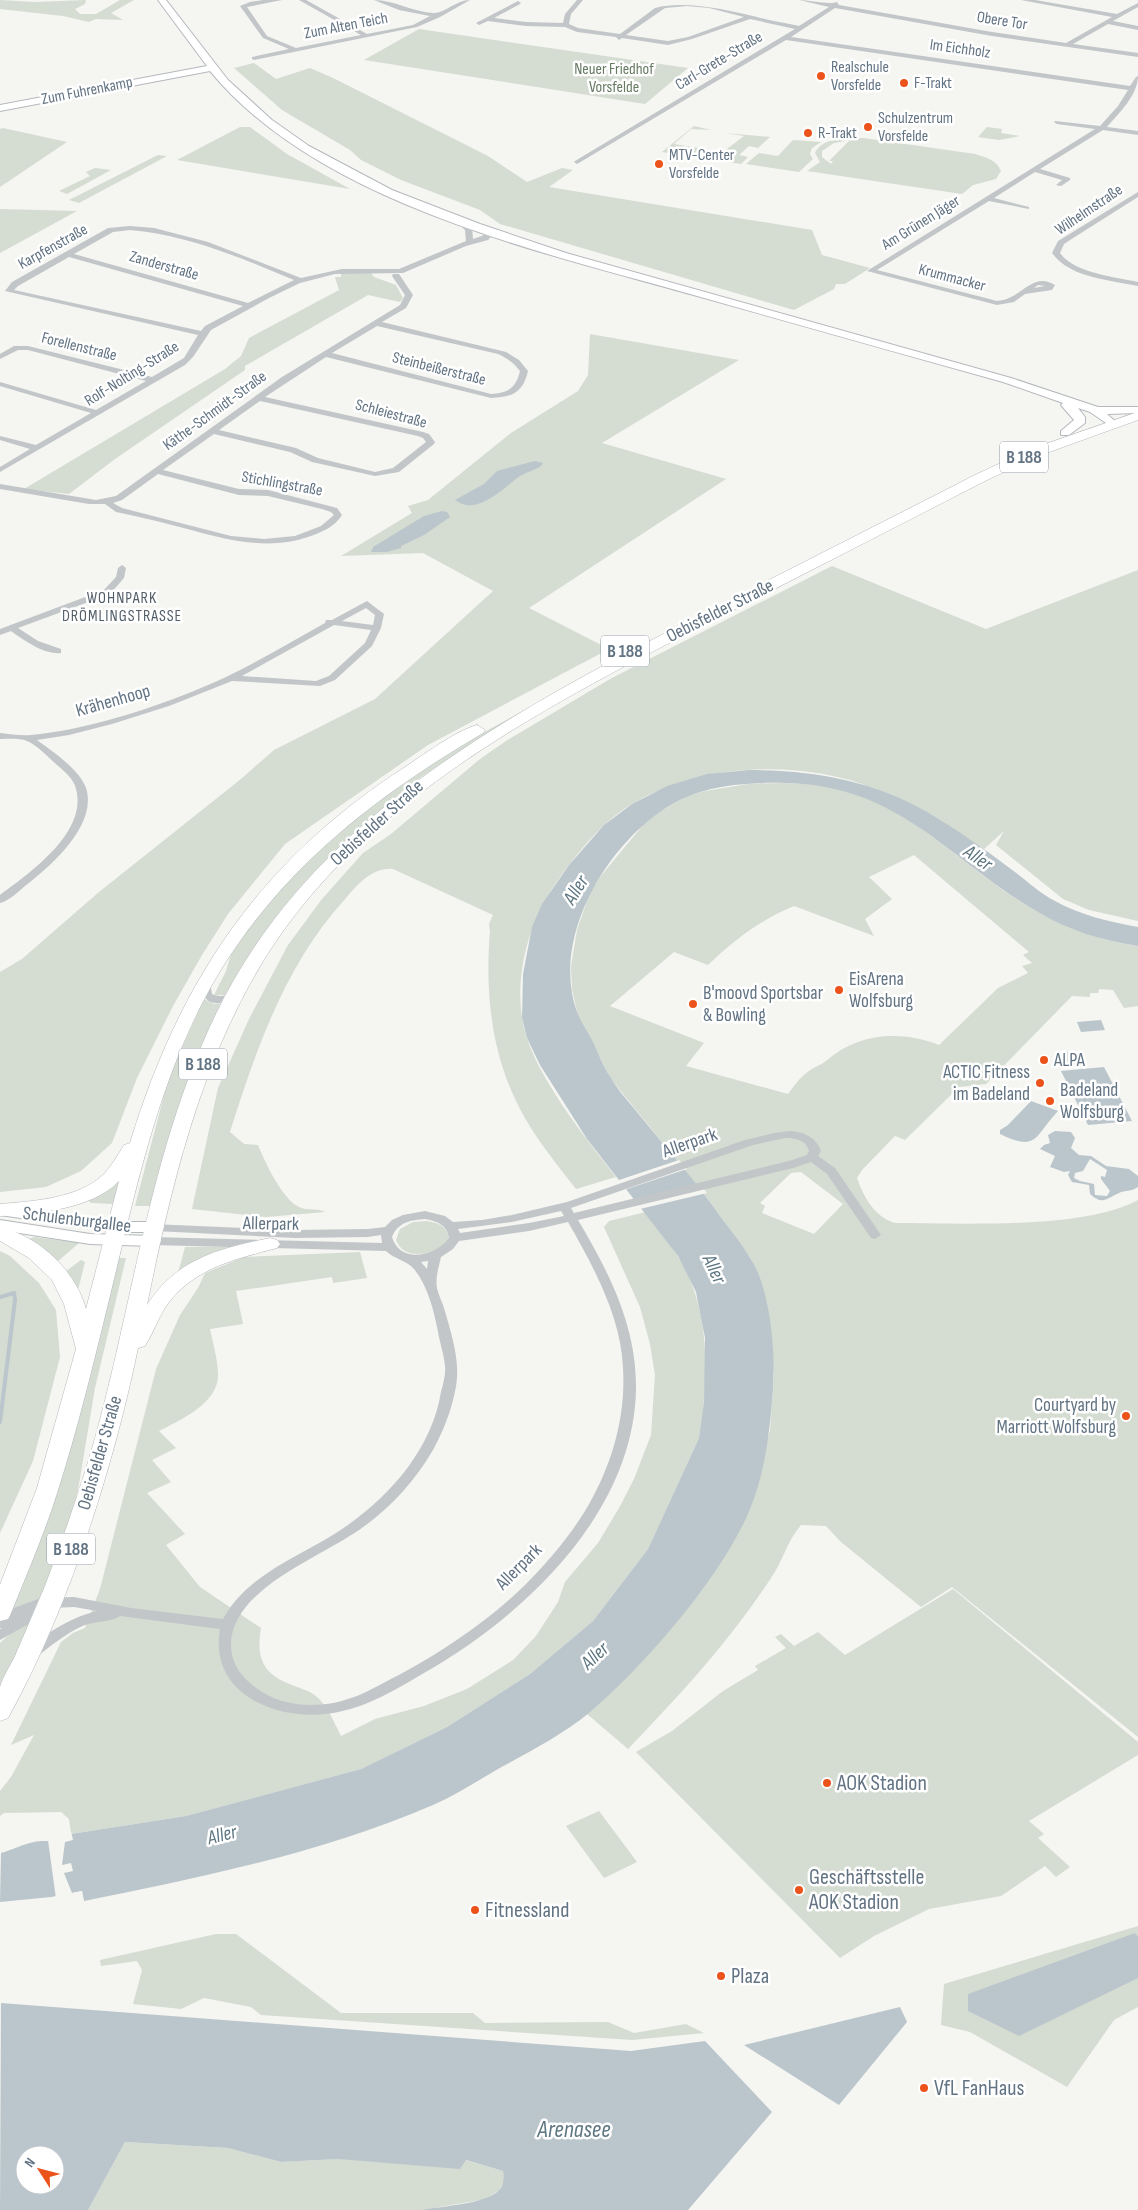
<svg xmlns="http://www.w3.org/2000/svg" width="1138" height="2210" viewBox="0 0 1138 2210" font-family="'Sofia Sans Condensed',sans-serif">
	<rect width="100%" height="100%" fill="#f5f5f1"/>
	<g fill="#d5dcd2" fill-rule="evenodd">
		<path d="M0,0L35,2L86,0L85,4L75,9L80,14H96L120,0H134L111,13L123,20L96,19L89,22L63,16L0,9Z"/>
		<path d="M419,29L688,68L645,104L364,60Z"/>
		<path d="M254,63L276,79L310,68L333,78L488,156L527,182L562,168L573,170L549,187L812,230L822,255L870,268L845,284H836L834,289L794,310L500,224L480,210L401,180L361,160L350,150L282,110L234,68Z"/>
		<path d="M694,126L711,130L691,129L674,144L723,152L744,136L725,133L770,137L758,148L749,146L739,155L748,157L741,164L662,152Z"/>
		<path d="M240,127H250L287,154L350,189L177,160Z"/>
		<path d="M987,127L1002,129L1001,133L1020,136L999,140L978,137Z"/>
		<path d="M3,128L67,142L0,187V129Z"/>
		<path d="M863,138L975,154C985,157 997,160 1001,171L996,179L973,185L962,194L807,171L820,162L815,153C822,137 848,138 863,138ZM850,140L829,161H833L831,164L822,157V151L834,143Z"/>
		<path d="M793,140L821,142L812,148L810,154L813,159L799,172L746,164L759,153L778,156Z"/>
		<path d="M158,155L167,156L79,203L69,200Z"/>
		<path d="M95,168L111,170L67,194L59,191L90,176L86,172Z"/>
		<path d="M0,209L77,211L0,253Z"/>
		<path d="M341,273H371L374,277L396,285L403,298L400,302L368,295L245,366V370L115,459L69,494L24,489L225,369L241,356L249,338L339,290L335,277H341Z"/>
		<path d="M590,334L739,360L602,443L726,479L529,608L609,649L428,745L285,844L228,914L202,955L173,1006L137,1078L112,1143L81,1171L46,1187L0,1192V972L22,959L99,892L241,779L274,750L375,699L493,591L423,553L341,556L412,513L408,506L428,500L511,433L578,391L588,375Z"/>
		<path d="M832,566L986,629L1138,570V921L1089,910L1063,899L996,845L1004,831L984,849C948,826 913,804 873,788C801,759 699,763 632,804C603,821 580,850 560,877C530,918 512,976 524,1028C535,1075 586,1139 616,1177L576,1189C556,1163 534,1137 519,1107C491,1053 485,991 490,931L489,924L493,915L393,869C373,867 358,884 346,898C286,963 256,1049 230,1132L244,1144L258,1145C265,1162 282,1199 299,1207C307,1211 319,1208 325,1212L266,1217L192,1209L218,1088L249,1019L288,945L322,899L363,853L391,834L480,759L506,741L610,679Z"/>
		<path d="M612,662L482,736L420,778L390,802L337,850L302,887L273,922L227,995H214L226,971L231,954L256,918L285,883L349,822L446,753Z"/>
		<path d="M785,783C808,784 831,785 853,793C908,812 949,851 996,885C1038,916 1086,939 1138,946V1006L1124,1008L1113,990L1099,989L1098,993H1090V997L1072,996L986,1084L959,1087L905,1140L895,1136L862,1170L857,1178C864,1198 875,1217 895,1223C959,1223 1084,1230 1138,1200V1737L952,1587L921,1607L841,1542L826,1526L801,1525C787,1541 783,1561 771,1578C730,1641 680,1695 628,1749L587,1714L633,1670L749,1511L770,1430L774,1376L768,1314L751,1259L708,1199L611,1079L578,1017L572,989L571,966L577,930L589,895L600,877L643,825L656,814L687,796L705,791L748,784ZM914,855L1029,952L1023,955L1032,963L1022,966L1028,973L998,988L939,1045C900,1030 858,1033 826,1061C821,1065 814,1067 809,1071C800,1077 794,1086 788,1094L686,1066L704,1043L610,1006L674,952L708,965C734,940 760,920 794,906L874,936L865,919L892,899L869,877ZM801,1172L843,1204L814,1234L762,1213L765,1206L760,1203L791,1173Z"/>
		<path d="M204,999L214,1004L224,1003L150,1206H135L169,1076Z"/>
		<path d="M121,1178L113,1204L91,1203L85,1197Z"/>
		<path d="M646,1212C659,1231 675,1249 685,1269C711,1320 708,1383 699,1438L648,1549L593,1621L530,1674L447,1727L361,1769L186,1816L71,1834L69,1819L61,1812L4,1813L0,1816V1791L11,1777L34,1735L11,1745L61,1642L73,1633L85,1628L100,1589L156,1369L180,1315L198,1288L205,1273L244,1257L360,1252L367,1278L333,1283L332,1277L236,1291L243,1324L210,1329C213,1344 218,1360 218,1375C218,1404 180,1420 159,1431L176,1448L152,1460L171,1482L147,1493L185,1534L166,1545L200,1587L261,1628C256,1657 262,1674 292,1685C298,1688 308,1690 313,1694C326,1702 334,1722 341,1736L375,1719L424,1706L467,1689L513,1660L536,1636L558,1602L565,1582L598,1543L619,1508L634,1479L651,1435L655,1375L650,1344L640,1307L604,1227L609,1221Z"/>
		<path d="M427,1221C439,1223 446,1226 449,1238L445,1247C429,1254 404,1261 396,1240L400,1229L413,1222Z"/>
		<path d="M34,1237L74,1242L79,1243L57,1262L28,1243L29,1239Z"/>
		<path d="M185,1247H227L229,1248L178,1273Z"/>
		<path d="M0,1251L10,1256L39,1283L56,1310L60,1357L33,1461L0,1533Z"/>
		<path d="M116,1258H126L95,1388L78,1490L63,1546L42,1598L12,1610Z"/>
		<path d="M81,1260L85,1262L77,1294L65,1272Z"/>
		<path d="M953,1589L1138,1742V1755L1029,1821L1044,1834L1038,1838L1070,1867L1056,1877L1045,1866L1001,1896L929,1909L874,1936L840,1958L636,1752L672,1731L723,1691L758,1670L755,1666L786,1648L775,1637L781,1634L794,1646L818,1632L845,1655Z"/>
		<path d="M34,1620L0,1693V1643L15,1629Z"/>
		<path d="M599,1811L637,1862L604,1878L566,1826Z"/>
		<path d="M1138,1926V2007L1114,2020L1067,2087L970,2032L941,2025L944,1984Z"/>
		<path d="M216,1934H236L341,2013H473L485,2023L608,2022L634,2033L686,2024L704,2033L632,2040L261,2015L251,2007L204,1998L181,2009L133,2004L142,1970L137,1961L101,1966L100,1960Z"/>
		<path d="M125,2142L228,2148L281,2162L339,2159L465,2160L503,2171L504,2181L499,2190L486,2199L422,2210H88Z"/>
	</g>
	<g fill="#bbc6cc" fill-rule="evenodd">
		<path d="M535,461L543,463L541,466C535,470 527,472 520,476C503,488 477,517 455,500L484,484L497,471Z"/>
		<path d="M442,511L447,512L450,517L424,535L401,546V548L387,552H371L373,547L424,516Z"/>
		<path d="M749,770C812,770 872,780 927,812C958,830 987,851 1015,872C1028,882 1041,894 1055,901C1080,915 1110,922 1138,927V946C1103,941 1068,930 1038,912C948,860 901,786 787,783C753,782 713,784 682,799C613,832 549,935 577,1012C581,1022 587,1031 592,1040C598,1053 603,1066 611,1078C618,1090 628,1101 637,1112C666,1148 697,1182 723,1220C738,1240 755,1260 762,1284C772,1316 775,1355 773,1389C770,1431 765,1475 748,1514C718,1581 645,1665 589,1713C562,1735 529,1752 498,1769C477,1781 456,1795 433,1805C322,1853 202,1877 84,1901L82,1891L51,1897L0,1902L1,1853C12,1850 23,1844 34,1842C46,1839 62,1845 71,1834L186,1816L361,1769L447,1727L530,1674L593,1621L648,1549L699,1438L704,1401L705,1338L696,1292L678,1256L587,1139L540,1065L527,1038L522,1018L523,974L532,927L542,904L569,865L604,825L632,804L667,786L707,774Z"/>
		<path d="M1101,1020L1105,1030L1081,1032L1077,1022Z"/>
		<path d="M1075,1051L1082,1064L1061,1066L1055,1053Z"/>
		<path d="M1104,1067L1132,1121L1088,1125L1061,1071Z"/>
		<path d="M1031,1101L1058,1111C1035,1135 1038,1153 1000,1134V1130L1008,1125Z"/>
		<path d="M1055,1131L1071,1132L1075,1138L1071,1148L1079,1155L1091,1156L1106,1166L1129,1169L1138,1176V1187C1131,1192 1125,1190 1119,1193C1107,1198 1103,1206 1090,1194L1089,1185L1072,1182L1068,1175L1070,1171L1064,1172L1050,1167L1055,1156L1040,1149L1044,1145L1050,1143L1048,1135ZM1090,1159L1107,1170L1105,1177L1101,1176V1179L1110,1191L1107,1196L1095,1195L1094,1184L1080,1181L1074,1178L1075,1173L1083,1171Z"/>
		<path d="M1135,1933L1138,1937V1978L1019,2036L968,2011V1994Z"/>
		<path d="M1,2003L631,2051L705,2041L772,2112L688,2210H422C441,2206 487,2204 499,2190C504,2185 504,2178 503,2171L466,2160L460,2169L339,2159L281,2162L228,2148L125,2142L88,2210H0ZM25,2155H55V2185H25Z"/>
		<path d="M900,2007L907,2022L839,2105L744,2045Z"/>
	</g>
	<g fill="#f5f5f1">
		<path d="M679,1160L687,1169L624,1190L616,1181Z"/>
		<path d="M700,1184L707,1193L640,1209L633,1200Z"/>
		<path d="M71,1831L73,1840L65,1842L62,1865L71,1863L73,1871L64,1873L72,1893L82,1891L84,1903L82,1902L80,1894L56,1899L48,1840L67,1835Z"/>
	</g>
	<g fill="none" stroke-linecap="round" stroke-linejoin="round">
		<path stroke="#bbc6cc" stroke-width="4" d="M0,1297L14,1293L15,1300L0,1422"/>
		<defs>
			<g id="secondary">
				<path d="M158,0H166L228,80L272,120L309,146L392,190L480,224L566,253L1011,378L1098,407H1138V413L1107,414L1118,424L1112,427L1090,412L1078,408L1085,417V423L1069,435H1061V431L1074,420L1061,405L1063,403L1003,382C899,353 795,324 690,294C534,250 318,202 210,71L0,111V105L207,66Z"/>
				<path d="M0,1205L116,1222H155L161,1223L164,1227L161,1231L155,1232H116L0,1215Z"/>
				<path d="M0,1220L90,1234L152,1236L158,1237L161,1241L158,1245L152,1246L90,1244L0,1230Z"/>
			</g>
			<g id="primary">
				<path d="M1138,412V420L1041,455L987,480C898,526 809,571 720,617C554,702 362,798 262,963C199,1067 171,1187 147,1305C177,1258 219,1249 270,1238L277,1240L280,1244L277,1248C236,1259 197,1267 169,1302C159,1315 154,1332 145,1346L138,1348C113,1469 68,1610 8,1718L0,1721C0,1710 0,1697 0,1687C3,1677 10,1666 15,1656C25,1633 35,1609 45,1586C66,1530 86,1474 101,1416C136,1282 154,1143 215,1016C312,813 521,707 712,609C800,564 889,519 977,474L1031,449Z"/>
				<path d="M477,725L485,730L483,733C389,788 303,852 240,941C161,1051 137,1188 105,1316C91,1373 77,1430 59,1487C46,1530 28,1571 11,1613L8,1619L0,1621V1585L37,1488L76,1349L64,1304L52,1280L29,1258L0,1241V1227C40,1237 75,1270 86,1309L119,1181C91,1210 38,1213 0,1216V1204C34,1201 78,1199 104,1174C112,1165 118,1155 124,1145L130,1143C179,982 258,863 402,769C422,756 455,731 477,725Z"/>
			</g>
		</defs>
		<use href="#secondary" stroke="#b4b9be" stroke-width="2"/>
		<use href="#primary" stroke="#b5b9bd" stroke-width="1"/>
		<g fill="#c2c6c9" fill-rule="evenodd">
			<path d="M263,0H282L247,7L267,36L296,48L361,35L299,0H306L367,34L413,25L430,16L399,10L374,0C394,0 413,12 433,13C444,14 456,0 470,0L440,17L417,27L254,60L252,59V57L289,49L263,38L240,6L250,2Z"/>
			<path d="M577,0H583L571,14L569,24L578,28L620,34L655,8C685,0 728,10 757,17C771,21 785,23 799,26L829,7L799,0C809,0 829,5 837,2L839,5L992,32L1066,43L1112,17L1021,0H1035L1117,14L1138,3V7L1113,21L1138,26V30L1108,24L1073,44L1138,53V57L992,36L835,8L791,37L1130,86L1136,77L1138,76C1138,95 1119,113 1107,127L1138,131V135L1103,130L1040,169L1070,178V180L1061,186L1056,185L1062,180L1035,172L994,198L1029,207V209L989,201L877,270L997,301C1001,300 1005,300 1009,298C1025,291 1036,273 1055,285L1052,290L1025,294L1014,302L997,305L867,271L1095,129L1057,124L1054,122L1055,121L1100,126L1118,106L1128,90L786,40L577,164L574,162L575,161L795,29L750,19L692,39L668,45L622,38L619,40L616,37L577,32L565,27L526,26L488,21L479,25L476,23L518,1L521,3L520,4L494,18L526,22L563,23L565,14ZM687,6L709,8L744,17L688,37L668,41L626,35L665,8ZM1038,285L1045,286L1034,288Z"/>
			<path d="M1138,192V197L1070,240L1064,244L1060,253C1074,273 1115,277 1138,282V286C1110,280 1070,278 1052,253L1058,241Z"/>
			<path d="M457,217L472,227L473,239L482,236L489,230L496,232L488,240L466,246L403,273L335,274L300,283L269,298L211,330L193,357L185,365L0,472V467L30,449L0,440V436L36,445L91,413L0,386V382L96,410L146,381L28,350H18L0,359V354L14,346H28L152,377L184,358L198,335L5,291L12,282L108,228L130,226L154,228L208,242L301,278L342,269H399L466,241L465,230L453,219ZM130,230C188,235 241,258 294,280L248,303L74,254L113,232ZM69,257L243,306L205,326L201,331L14,290L18,286Z"/>
			<path d="M393,274H399L413,295L406,308L382,322L506,352L519,360L528,371C523,393 512,397 491,398L326,357L265,397L423,432L429,434L435,442L434,444L399,472L375,476L312,462L290,452L214,434L163,470L239,489L268,490L337,508L342,515C334,527 324,531 311,536C263,553 219,537 172,525C154,520 135,516 116,512L105,504H89L0,489V484L96,500L116,496L282,377L400,305L405,295L392,276ZM377,326L498,354C507,358 514,363 520,371C516,388 508,393 491,394L332,353ZM260,401L418,436L423,438L426,442L393,468L375,472L318,458L296,448L219,430ZM158,474L239,495L268,496L322,509L331,512L334,515L321,526L295,536L264,539L231,536L122,508L113,503L122,500Z"/>
			<path d="M122,565L126,568L124,578L110,594L18,628L38,641L61,649V653C44,655 24,640 11,631L0,635V629L104,590L116,577L118,568Z"/>
			<path d="M367,601L384,614L381,628L372,646L335,680L320,686L232,681L169,706L112,724L69,735L37,740C52,751 80,770 86,788C98,825 51,866 25,886C18,892 9,901 0,903V895C30,873 88,832 76,789C74,779 64,771 57,765C49,758 37,745 27,741C20,738 8,739 0,739V733C10,734 21,736 31,735C91,730 173,702 228,676C261,660 293,641 325,623L326,620H332ZM366,608L375,615L373,625L342,621ZM334,625L371,630L365,643L329,676L316,681L242,676Z"/>
			<path d="M205,979L210,982L212,994C220,998 227,995 235,993L240,996L239,998C217,1005 204,1009 200,982Z"/>
			<path d="M790,1131C804,1132 816,1137 821,1151L818,1156L835,1168L881,1235L875,1239L871,1238L827,1174L811,1162L793,1168L578,1220C609,1272 637,1327 636,1389C634,1513 524,1616 424,1673C397,1689 369,1706 338,1712C283,1724 208,1697 220,1629L120,1616C112,1622 96,1621 85,1625C68,1632 53,1644 38,1656L33,1657L28,1656L26,1652L28,1648C49,1632 71,1617 97,1611L74,1607L52,1608L50,1612L0,1640V1629L2,1628H0V1616L11,1609L41,1598L74,1597L131,1608L223,1619C249,1571 306,1555 348,1525C393,1493 432,1447 441,1392C443,1384 446,1374 445,1366C444,1355 440,1343 438,1332C434,1311 428,1286 414,1269C406,1260 394,1259 386,1251L152,1245L146,1241L152,1237L382,1243L381,1235L368,1237L295,1238L155,1231L151,1230L149,1227L151,1224L295,1230L368,1229L385,1227L392,1220L403,1215L425,1211L445,1216L453,1222L482,1220L512,1215L567,1202L745,1140L774,1133ZM785,1138C796,1138 806,1140 809,1151L807,1155L789,1161L574,1213L571,1208L753,1145ZM561,1211L564,1216L529,1223L460,1233L458,1229L512,1222ZM425,1219C437,1221 447,1225 449,1238C435,1257 400,1264 392,1237C398,1222 411,1220 425,1219ZM568,1222C593,1266 621,1316 623,1368C626,1417 612,1464 588,1506C571,1535 548,1562 525,1585C487,1622 443,1651 397,1676C382,1683 367,1693 351,1698C321,1709 281,1708 255,1687C242,1677 231,1664 231,1645C231,1587 326,1556 366,1525C393,1505 416,1479 433,1450C445,1429 459,1392 457,1367C457,1351 448,1321 443,1305C441,1300 438,1293 437,1288C435,1279 439,1266 441,1257L453,1249L459,1241L529,1231ZM428,1261L427,1269L421,1262Z"/>
		</g>
		<use href="#secondary" fill="#fff" fill-rule="evenodd"/>
		<use href="#primary" fill="#fff" fill-rule="evenodd"/>
	</g>
	<g fill="#eb531b" stroke="#fff" stroke-width="2">
		<circle cx="821" cy="76" r="5"/>
		<circle cx="904" cy="83" r="5"/>
		<circle cx="868" cy="127" r="5"/>
		<circle cx="808" cy="133" r="5"/>
		<circle cx="659" cy="164" r="5"/>
		<circle cx="839" cy="990" r="5"/>
		<circle cx="693" cy="1004" r="5"/>
		<circle cx="1044" cy="1060" r="5"/>
		<circle cx="1040" cy="1083" r="5"/>
		<circle cx="1050" cy="1101" r="5"/>
		<circle cx="1126" cy="1416" r="5"/>
		<circle cx="827" cy="1783" r="5"/>
		<circle cx="799" cy="1890" r="5"/>
		<circle cx="475" cy="1910" r="5"/>
		<circle cx="721" cy="1976" r="5"/>
		<circle cx="924" cy="2088" r="5"/>
	</g>
	<g text-anchor="middle" dominant-baseline="central" stroke-width="5" stroke-linejoin="round" paint-order="stroke">
		<g font-size="16" fill="#627383" stroke="#fff">
			<text transform="translate(1002 21) rotate(9)">Obere Tor</text>
			<text transform="translate(346 26) rotate(-11)">Zum Alten Teich</text>
			<text transform="translate(960 49) rotate(8)">Im Eichholz</text>
			<text transform="translate(719 61) rotate(-31)">Carl-Grete-Straße</text>
			<text transform="translate(87 91) rotate(-11)">Zum Fuhrenkamp</text>
			<text transform="translate(1089 210) rotate(-34)">Wilhelmstraße</text>
			<text transform="translate(921 223) rotate(-32)">Am Grünen Jäger</text>
			<text transform="translate(53 247) rotate(-29)">Karpfenstraße</text>
			<text transform="translate(164 266) rotate(16)">Zanderstraße</text>
			<text transform="translate(952 278) rotate(15)">Krummacker</text>
			<text transform="translate(79 347) rotate(14)">Forellenstraße</text>
			<text transform="translate(439 369) rotate(14)">Steinbeißerstraße</text>
			<text transform="translate(132 374) rotate(-32)">Rolf-Nolting-Straße</text>
			<text transform="translate(215 411) rotate(-36)">Käthe-Schmidt-Straße</text>
			<text transform="translate(391 414) rotate(15)">Schleiestraße</text>
			<text transform="translate(282 484) rotate(10)">Stichlingstraße</text>
		</g>
		<g font-size="16" fill="#627383" stroke="#fff" text-anchor="start">
			<text x="831" y="67">Realschule<tspan x="831" dy="18">Vorsfelde</tspan></text>
			<text x="914" y="83">F-Trakt</text>
			<text x="878" y="118">Schulzentrum<tspan x="878" dy="18">Vorsfelde</tspan></text>
			<text x="818" y="133">R-Trakt</text>
			<text x="669" y="155">MTV-Center<tspan x="669" dy="18">Vorsfelde</tspan></text>
		</g>
		<g font-size="16" fill="#667a62" stroke="#fff">
			<text x="614" y="69">Neuer Friedhof<tspan x="614" dy="18">Vorsfelde</tspan></text>
		</g>
		<g font-size="16" letter-spacing="1" fill="#515d68" stroke="#fff">
			<text x="122" y="598">WOHNPARK<tspan x="122" dy="18">DRÖMLINGSTRASSE</tspan></text>
		</g>
		<g fill="#fff" stroke="#919da8" stroke-width="1">
			<rect x="1000" y="441.5" width="48" height="31" rx="4"/>
			<rect x="601" y="635.5" width="48" height="31" rx="4"/>
			<rect x="179" y="1048.5" width="48" height="31" rx="4"/>
			<rect x="47" y="1533.5" width="48" height="31" rx="4"/>
		</g>
		<g font-size="18" font-weight="bold" fill="#627383">
			<text x="1024" y="457">B 188</text>
			<text x="625" y="651">B 188</text>
			<text x="203" y="1064">B 188</text>
			<text x="71" y="1549">B 188</text>
		</g>
		<g font-size="19" fill="#627383" stroke="#fff">
			<text transform="translate(720 611) rotate(-27)">Oebisfelder Straße</text>
			<text transform="translate(113 701) rotate(-16)">Krähenhoop</text>
			<text transform="translate(377 823) rotate(-42)">Oebisfelder Straße</text>
			<text transform="translate(690 1143) rotate(-19)">Allerpark</text>
			<text transform="translate(77 1220) rotate(7)">Schulenburgallee</text>
			<text transform="translate(271 1224) rotate(1)">Allerpark</text>
			<text transform="translate(100 1453) rotate(-74)">Oebisfelder Straße</text>
			<text transform="translate(519 1567) rotate(-45)">Allerpark</text>
		</g>
		<g font-size="19" fill="#627383" stroke="#fff" text-anchor="start">
			<text x="849" y="979">EisArena<tspan x="849" dy="22">Wolfsburg</tspan></text>
			<text x="703" y="993">B'moovd Sportsbar<tspan x="703" dy="22">&amp; Bowling</tspan></text>
			<text x="1054" y="1060">ALPA</text>
			<text x="1030" y="1072" text-anchor="end">ACTIC Fitness<tspan x="1030" dy="22">im Badeland</tspan></text>
			<text x="1060" y="1090">Badeland<tspan x="1060" dy="22">Wolfsburg</tspan></text>
			<text x="1116" y="1405" text-anchor="end">Courtyard by<tspan x="1116" dy="22">Marriott Wolfsburg</tspan></text>
		</g>
		<g font-size="20" font-style="italic" fill="#5e7681" stroke="#fff">
			<text transform="translate(978 858) rotate(35)">Aller</text>
			<text transform="translate(576 890) rotate(-58)">Aller</text>
			<text transform="translate(714 1269) rotate(65)">Aller</text>
			<text transform="translate(595 1656) rotate(-43)">Aller</text>
			<text transform="translate(222 1835) rotate(-14)">Aller</text>
		</g>
		<g font-size="22" fill="#627383" stroke="#fff" text-anchor="start">
			<text x="837" y="1783">AOK Stadion</text>
			<text x="809" y="1877">Geschäftsstelle<tspan x="809" dy="25">AOK Stadion</tspan></text>
			<text x="485" y="1910">Fitnessland</text>
			<text x="731" y="1976">Plaza</text>
			<text x="934" y="2088">VfL FanHaus</text>
		</g>
		<g font-size="24" font-style="italic" fill="#5e7681" stroke="#fff">
			<text x="574" y="2129">Arenasee</text>
		</g>
	</g>
	<g transform="translate(40 2170) rotate(306)"><circle r="24" fill="#ffffff" stroke="#c0c7cd"/>
	<path d="M0-4L9 19L0 12L-9 19Z" fill="#eb531b"/>
	<text y="-8" font-size="14" font-weight="bold" text-anchor="middle" fill="#627383">N</text>
	</g>
</svg>
